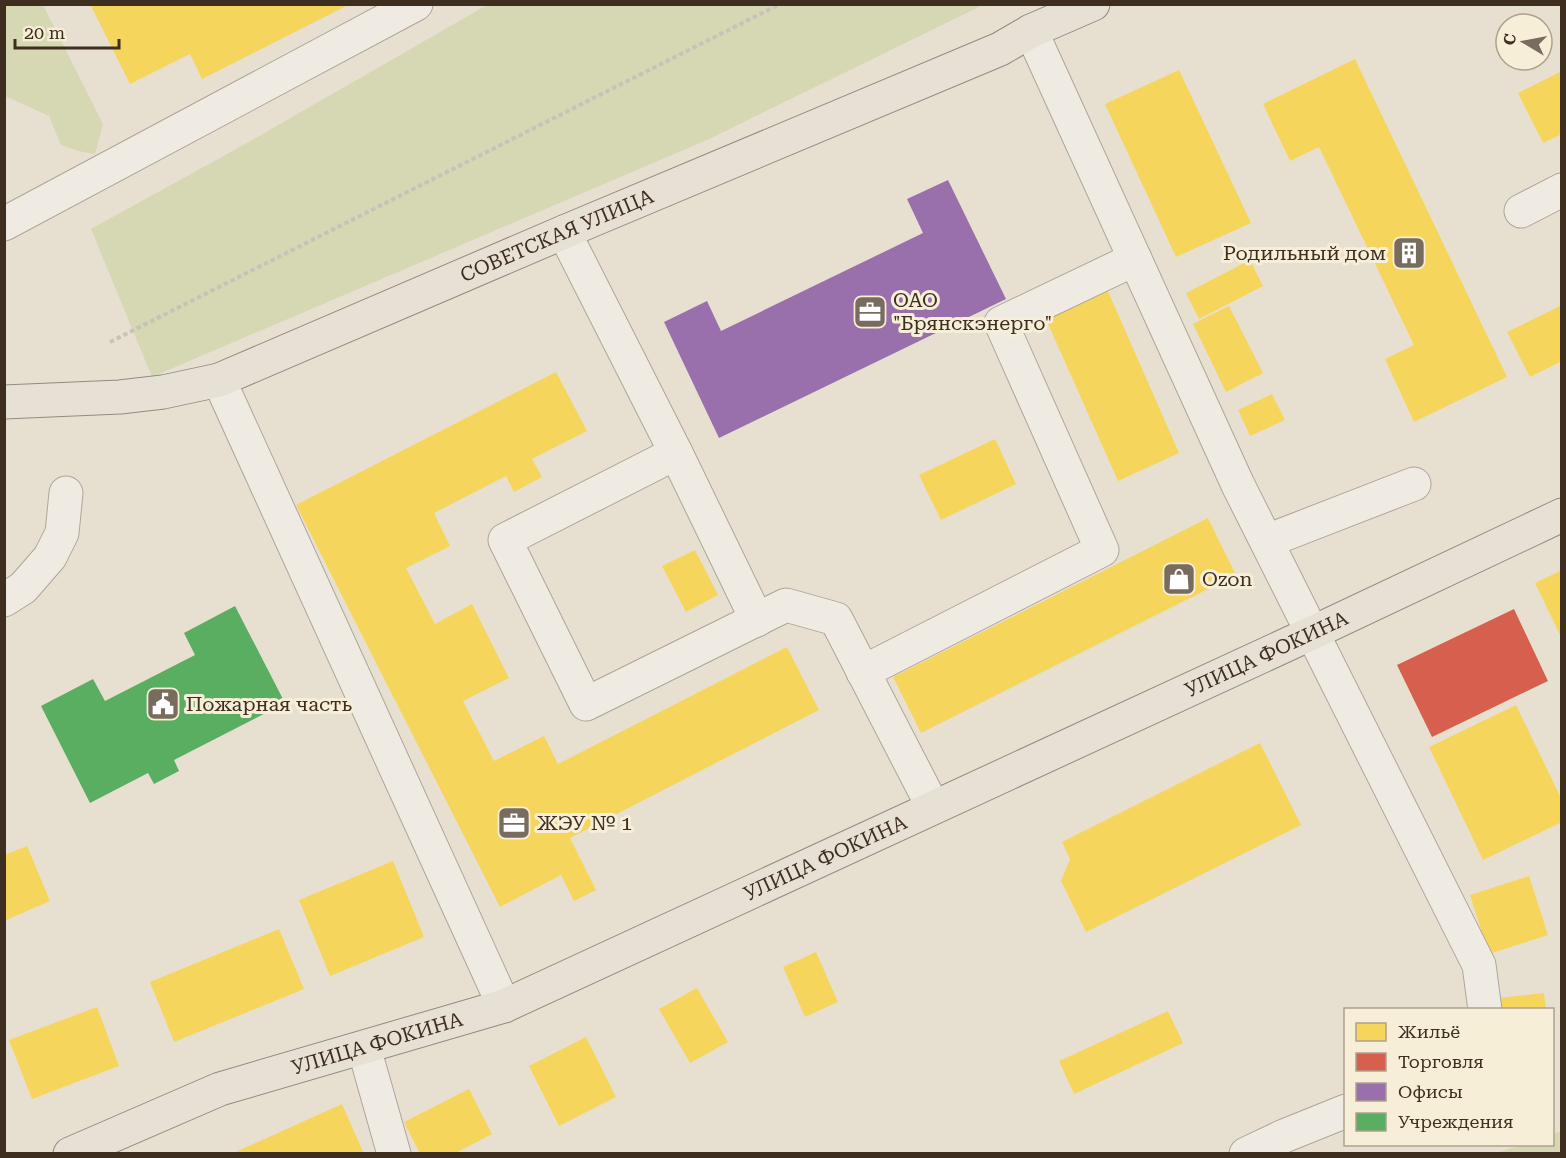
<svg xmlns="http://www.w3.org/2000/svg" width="1566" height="1158" viewBox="0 0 1566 1158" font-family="'Roboto Serif',serif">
	<rect width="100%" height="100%" fill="#e7e0d1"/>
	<g fill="#d6d7b3">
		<path d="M4,5H43L103,124L95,154L78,151L61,145L49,116L5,96Z"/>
		<path d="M487,5H983L707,140L152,377L91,229L247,143Z"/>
		<path d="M1561,1131V1153H1495L1522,1145L1552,1144L1553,1134Z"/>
	</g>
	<g fill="#f6d55c">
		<path d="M90,4H350L202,79L190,54L130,84Z"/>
		<path d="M1355,59L1507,377L1414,422L1385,359L1414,345L1319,147L1290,161L1263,104Z"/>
		<path d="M1179,70L1251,223L1176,257L1105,104Z"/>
		<path d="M1562,71V134L1543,143L1518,93Z"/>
		<path d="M1250,260L1263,286L1199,319L1186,293Z"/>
		<path d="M1107,289L1179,453L1118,481L1045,317Z"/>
		<path d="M1562,305V361L1530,377L1507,332Z"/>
		<path d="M1229,306L1263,373L1226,392L1193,324Z"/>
		<path d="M556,372L587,431L532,459L542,477L514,492L506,476L434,513L450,546L406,568L435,624L472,604L509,678L463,701L494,761L544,736L558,764L787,647L819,710L570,838L596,890L574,901L561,875L500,907L296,505Z"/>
		<path d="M1272,394L1285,420L1250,436L1238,410Z"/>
		<path d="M995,439L1016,484L941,520L919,475Z"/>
		<path d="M1208,518L1236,575L921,733L893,677Z"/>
		<path d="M695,550L718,595L686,612L662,566Z"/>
		<path d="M1562,570V639L1535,583Z"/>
		<path d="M1516,705L1562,800V822L1483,860L1429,747Z"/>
		<path d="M1260,743L1301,825L1086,932L1061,881L1070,859L1062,842Z"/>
		<path d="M27,846L50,901L4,921V855Z"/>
		<path d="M393,861L424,937L330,976L299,900Z"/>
		<path d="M1529,876L1548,935L1489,954L1470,895Z"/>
		<path d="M279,929L304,989L174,1042L150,982Z"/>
		<path d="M816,952L838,1002L805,1017L783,967Z"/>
		<path d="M697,988L728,1042L690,1063L659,1009Z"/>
		<path d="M1544,993L1546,1010H1500L1499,998Z"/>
		<path d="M97,1007L119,1066L32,1099L9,1040Z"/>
		<path d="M1168,1011L1183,1043L1074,1094L1059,1061Z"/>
		<path d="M586,1037L616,1097L559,1126L529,1066Z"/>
		<path d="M469,1089L492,1134L454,1154H420L404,1122Z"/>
		<path d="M342,1104L364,1154H231Z"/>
	</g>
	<path fill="#d6604d" d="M1514,609L1548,681L1432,737L1397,665Z"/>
	<path fill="#9970ab" d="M948,180L1006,299L719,438L664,322L707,301L721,331L923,233L907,199Z"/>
	<path fill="#5aae61" d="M235,606L285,703L174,760L179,771L154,784L148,773L90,803L41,706L93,679L105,701L195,655L184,633Z"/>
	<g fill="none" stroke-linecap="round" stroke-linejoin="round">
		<defs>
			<g id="minor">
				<path d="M1031,31L1238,485L1479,965L1485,1010"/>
				<path d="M1521,211L1562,190"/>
				<path d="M4,224L416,4"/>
				<path d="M564,232L676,453L505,540L586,704L786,605L836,619L933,807"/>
				<path d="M219,380L504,1006"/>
				<path d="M676,453L757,620"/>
				<path d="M1267,541L1414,484"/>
				<path d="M4,600L23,588L50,557L62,533L66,493"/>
				<path d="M863,672L1102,550L1001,323L1135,259"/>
				<path d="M364,1048L394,1154"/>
				<path d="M1246,1154L1284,1136L1346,1111"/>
			</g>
			<g id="major">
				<path id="s1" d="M4,402L120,397L163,392L219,380L564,232L1000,49L1031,31L1093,4"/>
				<path id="s2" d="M70,1154L220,1089L504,1006L1312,633L1562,515"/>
			</g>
		</defs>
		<use href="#minor" stroke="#ada599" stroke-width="35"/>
		<use href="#major" stroke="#928b80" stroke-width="35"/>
		<path stroke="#c8c2b9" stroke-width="4" stroke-dasharray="4.5 3" stroke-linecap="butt" d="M110,342L780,4"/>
		<use href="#minor" stroke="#efebe3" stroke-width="33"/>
		<use href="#major" stroke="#e6e1d4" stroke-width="33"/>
	</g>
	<defs>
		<symbol id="building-square" viewBox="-11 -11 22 22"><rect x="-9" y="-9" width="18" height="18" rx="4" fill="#786c5e" stroke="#f7eed8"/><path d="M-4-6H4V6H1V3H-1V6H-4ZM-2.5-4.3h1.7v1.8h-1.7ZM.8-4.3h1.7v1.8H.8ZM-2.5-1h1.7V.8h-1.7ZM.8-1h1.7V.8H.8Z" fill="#fff"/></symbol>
		<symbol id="office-square" viewBox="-11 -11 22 22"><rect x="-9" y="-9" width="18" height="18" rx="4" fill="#786c5e" stroke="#f7eed8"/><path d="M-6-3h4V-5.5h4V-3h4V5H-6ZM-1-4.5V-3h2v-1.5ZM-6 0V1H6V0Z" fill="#fff"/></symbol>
		<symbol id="shop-square" viewBox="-11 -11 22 22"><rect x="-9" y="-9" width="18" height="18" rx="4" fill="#786c5e" stroke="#f7eed8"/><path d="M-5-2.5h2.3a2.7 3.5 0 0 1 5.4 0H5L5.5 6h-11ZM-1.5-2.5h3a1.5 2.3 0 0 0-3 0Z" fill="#fff"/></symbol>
		<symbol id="civic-square" viewBox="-11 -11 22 22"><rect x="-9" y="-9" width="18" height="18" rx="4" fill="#786c5e" stroke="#f7eed8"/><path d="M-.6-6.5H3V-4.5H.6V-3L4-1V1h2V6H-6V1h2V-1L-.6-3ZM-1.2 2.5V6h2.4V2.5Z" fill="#fff"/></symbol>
	</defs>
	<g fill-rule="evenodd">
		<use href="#building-square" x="1390" y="234" width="38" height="38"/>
		<use href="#office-square" x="851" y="293" width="38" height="38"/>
		<use href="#shop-square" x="1160" y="560" width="38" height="38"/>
		<use href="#civic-square" x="144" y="685" width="38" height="38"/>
		<use href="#office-square" x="495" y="804" width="38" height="38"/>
	</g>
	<g text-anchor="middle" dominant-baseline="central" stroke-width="6" stroke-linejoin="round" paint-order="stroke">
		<g font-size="20" fill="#3d2e20" stroke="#f7eed8">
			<text stroke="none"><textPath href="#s1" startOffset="584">СОВЕТСКАЯ УЛИЦА</textPath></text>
			<text stroke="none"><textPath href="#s2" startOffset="1299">УЛИЦА ФОКИНА</textPath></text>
			<text stroke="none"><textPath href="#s2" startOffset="813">УЛИЦА ФОКИНА</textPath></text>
			<text stroke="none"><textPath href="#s2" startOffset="327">УЛИЦА ФОКИНА</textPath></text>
		</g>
		<g font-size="20" fill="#3d2e20" stroke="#f7eed8" text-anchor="start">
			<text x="1386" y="253" text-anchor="end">Родильный дом</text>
			<text x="893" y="300">ОАО<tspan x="893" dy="23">"Брянскэнерго"</tspan></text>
			<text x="1202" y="579">Ozon</text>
			<text x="186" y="704">Пожарная часть</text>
			<text x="537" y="823">ЖЭУ № 1</text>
		</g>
	</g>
	<rect width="1566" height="1158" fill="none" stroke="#3d2e20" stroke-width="12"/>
	<rect x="1344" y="1008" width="210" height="138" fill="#f7eed8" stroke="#ada18e" stroke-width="1.5"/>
	<rect x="1356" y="1023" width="30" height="18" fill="#f6d55c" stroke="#ada18e" stroke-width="1.5"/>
	<text x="1398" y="1038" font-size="18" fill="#3d2e20">Жильё</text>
	<rect x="1356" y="1053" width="30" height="18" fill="#d6604d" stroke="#ada18e" stroke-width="1.5"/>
	<text x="1398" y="1068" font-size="18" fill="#3d2e20">Торговля</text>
	<rect x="1356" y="1083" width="30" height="18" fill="#9970ab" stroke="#ada18e" stroke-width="1.5"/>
	<text x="1398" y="1098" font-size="18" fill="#3d2e20">Офисы</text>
	<rect x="1356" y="1113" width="30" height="18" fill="#5aae61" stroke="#ada18e" stroke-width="1.5"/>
	<text x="1398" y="1128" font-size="18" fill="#3d2e20">Учреждения</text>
	<g transform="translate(1524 42) rotate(280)"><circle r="28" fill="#f7eed8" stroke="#ada18e" stroke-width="1.5"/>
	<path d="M0-4.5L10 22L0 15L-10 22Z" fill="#786c5e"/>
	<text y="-9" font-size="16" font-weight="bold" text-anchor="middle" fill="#3d2e20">С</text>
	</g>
	<path d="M15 39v9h104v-9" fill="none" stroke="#3d2e20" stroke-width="3"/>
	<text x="24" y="39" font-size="18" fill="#3d2e20" stroke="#f7eed8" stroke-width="4.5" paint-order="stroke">20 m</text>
</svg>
